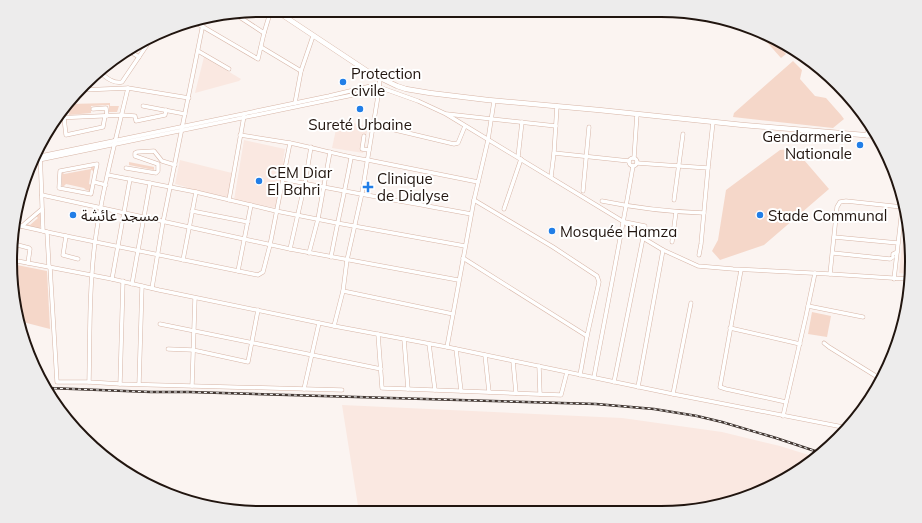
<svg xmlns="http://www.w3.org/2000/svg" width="922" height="523" viewBox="0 0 922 523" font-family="Mulish,'Noto Sans Arabic',sans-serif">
	<rect width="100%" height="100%" fill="#fbf4f1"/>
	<g fill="#fae8e1">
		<path d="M204,57L241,79L239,81L195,93Z"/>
		<path d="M338,120L368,126L363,153L332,148Z"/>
		<path d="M244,140L285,149L283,161H286L276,208L234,200Z"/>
		<path d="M180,160L232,173L228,197L186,189V187L175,184Z"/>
		<path d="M906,208L907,212V274L899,273Z"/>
		<path d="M342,405L622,418L722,432L780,446L815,457L786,479L741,500L677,512H359Z"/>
	</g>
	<g fill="#f5d7c9">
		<path d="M757,31L773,39L786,54L781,58Z"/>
		<path d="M793,61L802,70L800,79L815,96L826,98L841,115L844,119L833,128L733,117L734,113Z"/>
		<path d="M110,103V106H119L117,112H109V105L91,106V113L69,115V107L67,106L69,104Z"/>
		<path d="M790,149L798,153L829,189L764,245L720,260L712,251L718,240L726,190L780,150Z"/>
		<path d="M129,162L154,167V170L129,165Z"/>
		<path d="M94,165V171L91,170L89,184L91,185L90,191L86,190L84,188L66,184L64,186H62V172L64,174L91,169V166Z"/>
		<path d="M39,213L41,214L40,229L25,226L26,224L30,225L38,218L36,216Z"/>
		<path d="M12,264L47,271L50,329L19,321L11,278Z"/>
		<path d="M812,312L831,316L827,337L808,334Z"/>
	</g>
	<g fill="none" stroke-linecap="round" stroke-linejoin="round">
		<defs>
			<g id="minor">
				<path d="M235,14L264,33"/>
				<path d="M193,21L258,59L264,33L271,10"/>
				<path d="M261,47L301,71"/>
				<path d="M129,51L139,57"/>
				<path d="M198,51L229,69"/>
				<path d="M99,72C106,77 113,84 122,82L151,39"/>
				<path d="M101,74L108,63"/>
				<path d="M379,87L418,101L446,114L624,222L643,238L663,250L698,266L733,269L830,274L907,279"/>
				<path d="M128,88L189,98"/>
				<path d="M82,90L128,88C116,139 102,190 95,242C89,289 90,336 89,382L120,384L342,390"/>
				<path d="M295,103L301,71L313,36"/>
				<path d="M143,106L185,114"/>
				<path d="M557,106L554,153L629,161"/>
				<path d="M93,109L106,108L107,116"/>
				<path d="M63,110H66"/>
				<path d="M447,114L556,126"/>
				<path d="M55,118L122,115L135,116L136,121L165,115L166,110"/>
				<path d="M64,118L66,135L103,127L105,116"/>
				<path d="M374,125L454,144L458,143L465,126"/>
				<path d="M240,135L290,143"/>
				<path d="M364,136L362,149L369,150"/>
				<path d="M867,136L868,120"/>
				<path d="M40,150L43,231L47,232L49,267"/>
				<path d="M518,157L522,122"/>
				<circle cx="633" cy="162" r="4"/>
				<path d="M634,158L637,114"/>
				<path d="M34,161L372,91L379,87L371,86L329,96L36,157"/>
				<path d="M637,163L708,168L701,244L699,255"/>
				<path d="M97,164L91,194L59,188L60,171Z"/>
				<path d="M126,168L156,173L158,171V164L135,156V153L137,152L154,151L162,161L175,165"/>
				<path d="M708,168L713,122"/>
				<path d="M108,175L196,192L276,211L337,223L465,246"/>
				<path d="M551,177L554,153"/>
				<path d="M283,179C345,192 408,202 471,214"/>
				<path d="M94,182L106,185"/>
				<path d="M583,191L589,127"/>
				<path d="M42,195L290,249L458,280"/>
				<path d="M229,200L244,116"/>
				<path d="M674,200L683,134"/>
				<path d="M602,201C636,208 670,212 704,213"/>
				<path d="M504,209L521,159"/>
				<path d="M192,211L248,222"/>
				<path d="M625,222L645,226"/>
				<path d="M16,225L43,231"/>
				<path d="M22,226L42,209"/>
				<path d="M47,232L66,236L258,275L263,272L270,245L290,143C316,148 341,156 368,160L478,182"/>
				<path d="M66,236L63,255L78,259"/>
				<path d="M834,237L898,243"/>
				<path d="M672,242L676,212"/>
				<path d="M14,244L29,248L30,249L28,263"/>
				<path d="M290,249L305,183L311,147"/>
				<path d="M309,253L318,219L330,152"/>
				<path d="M833,253L890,259L893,257V254L897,252"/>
				<path d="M331,257C337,224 345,191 351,158"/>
				<path d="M463,258L587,336L599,282L597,276L553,247L474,200"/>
				<path d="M12,260L112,279L159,290L334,326L447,347L673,394L848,428"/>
				<path d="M183,260L196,192"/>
				<path d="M50,267L57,382H89"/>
				<path d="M741,270L720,387L726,389L786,402"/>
				<path d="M238,271L251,205"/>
				<path d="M830,274L837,207L840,202L846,201L902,207"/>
				<path d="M112,279L130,179"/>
				<path d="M894,279L903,201"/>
				<path d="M132,284L150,183"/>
				<path d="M152,288L163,222L204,19"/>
				<path d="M343,291L453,314"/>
				<path d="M808,306L863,317"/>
				<path d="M160,324L381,369"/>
				<path d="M334,326L343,291L347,260L362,193L378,96L380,79"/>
				<path d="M730,328L800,344"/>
				<path d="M378,334L382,388L561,395L567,372"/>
				<path d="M404,339L408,389"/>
				<path d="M824,343L829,347L879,378"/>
				<path d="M429,344L435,390"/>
				<path d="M447,347L474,200L488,140L494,101"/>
				<path d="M168,349L193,350L248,362L258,310"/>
				<path d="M456,349L461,391"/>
				<path d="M485,355L489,392"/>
				<path d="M513,361L516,393"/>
				<path d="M539,366L540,394"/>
				<path d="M580,375L587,336"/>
				<path d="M594,377C607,307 621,237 633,166"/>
				<path d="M614,382L643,238"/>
				<path d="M120,384L123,281"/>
				<path d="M139,384L142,286"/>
				<path d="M192,386L195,298"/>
				<path d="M638,387L663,250"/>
				<path d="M304,389L319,323"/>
				<path d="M673,394L691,303"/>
				<path d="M783,416L806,316L815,273"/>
			</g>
			<path id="tertiary" d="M275,10L370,73L397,86L406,89L430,93L488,100L599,110L743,125L876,136"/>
		</defs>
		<use href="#minor" stroke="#d7b5a6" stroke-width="4.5"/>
		<use href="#tertiary" stroke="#d7b5a6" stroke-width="5.5"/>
		<use href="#minor" stroke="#fff" stroke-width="3.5"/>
		<use href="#tertiary" stroke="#fff" stroke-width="4.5"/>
		<defs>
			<path id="rail" d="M48,388L151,392H189L596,404L631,407L654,409L697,416L722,422L776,438L821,453"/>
		</defs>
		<use href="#rail" stroke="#423732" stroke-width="2.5"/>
		<use href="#rail" stroke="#fff" stroke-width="1" stroke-dasharray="3" stroke-linecap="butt"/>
	</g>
	<g fill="#217ee7" stroke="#fff" stroke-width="1.5">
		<circle cx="343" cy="82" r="4"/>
		<circle cx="360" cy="109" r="4"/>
		<circle cx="860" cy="145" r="4"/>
		<circle cx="259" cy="181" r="4"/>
		<path d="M366 181h4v4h4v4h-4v4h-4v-4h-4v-4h4z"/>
		<circle cx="73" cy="215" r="4"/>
		<circle cx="760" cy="215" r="4"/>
		<circle cx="552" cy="231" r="4"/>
	</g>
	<g text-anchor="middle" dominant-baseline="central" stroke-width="4" stroke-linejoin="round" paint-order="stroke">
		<g font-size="15" fill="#21150f" stroke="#fff" text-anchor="start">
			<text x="351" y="73">Protection<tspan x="351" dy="17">civile</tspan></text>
			<text x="360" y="124" text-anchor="middle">Sureté Urbaine</text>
			<text x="852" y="136" text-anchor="end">Gendarmerie<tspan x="852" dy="17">Nationale</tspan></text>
			<text x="267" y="172">CEM Diar<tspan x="267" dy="17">El Bahri</tspan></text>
			<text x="377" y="178">Clinique<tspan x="377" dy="17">de Dialyse</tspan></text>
			<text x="81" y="215">مسجد عائشة</text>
			<text x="768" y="215">Stade Communal</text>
			<text x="560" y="231">Mosquée Hamza</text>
		</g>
	</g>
	<path d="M0 0H922V523H0ZM261 17H661A244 244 0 0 1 905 261V262A244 244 0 0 1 661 506H261A244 244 0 0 1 17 262V261A244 244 0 0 1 261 17Z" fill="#edecec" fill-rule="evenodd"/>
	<path fill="none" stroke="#21150f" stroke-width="2" d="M261 17H661A244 244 0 0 1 905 261V262A244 244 0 0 1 661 506H261A244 244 0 0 1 17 262V261A244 244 0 0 1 261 17Z"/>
</svg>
